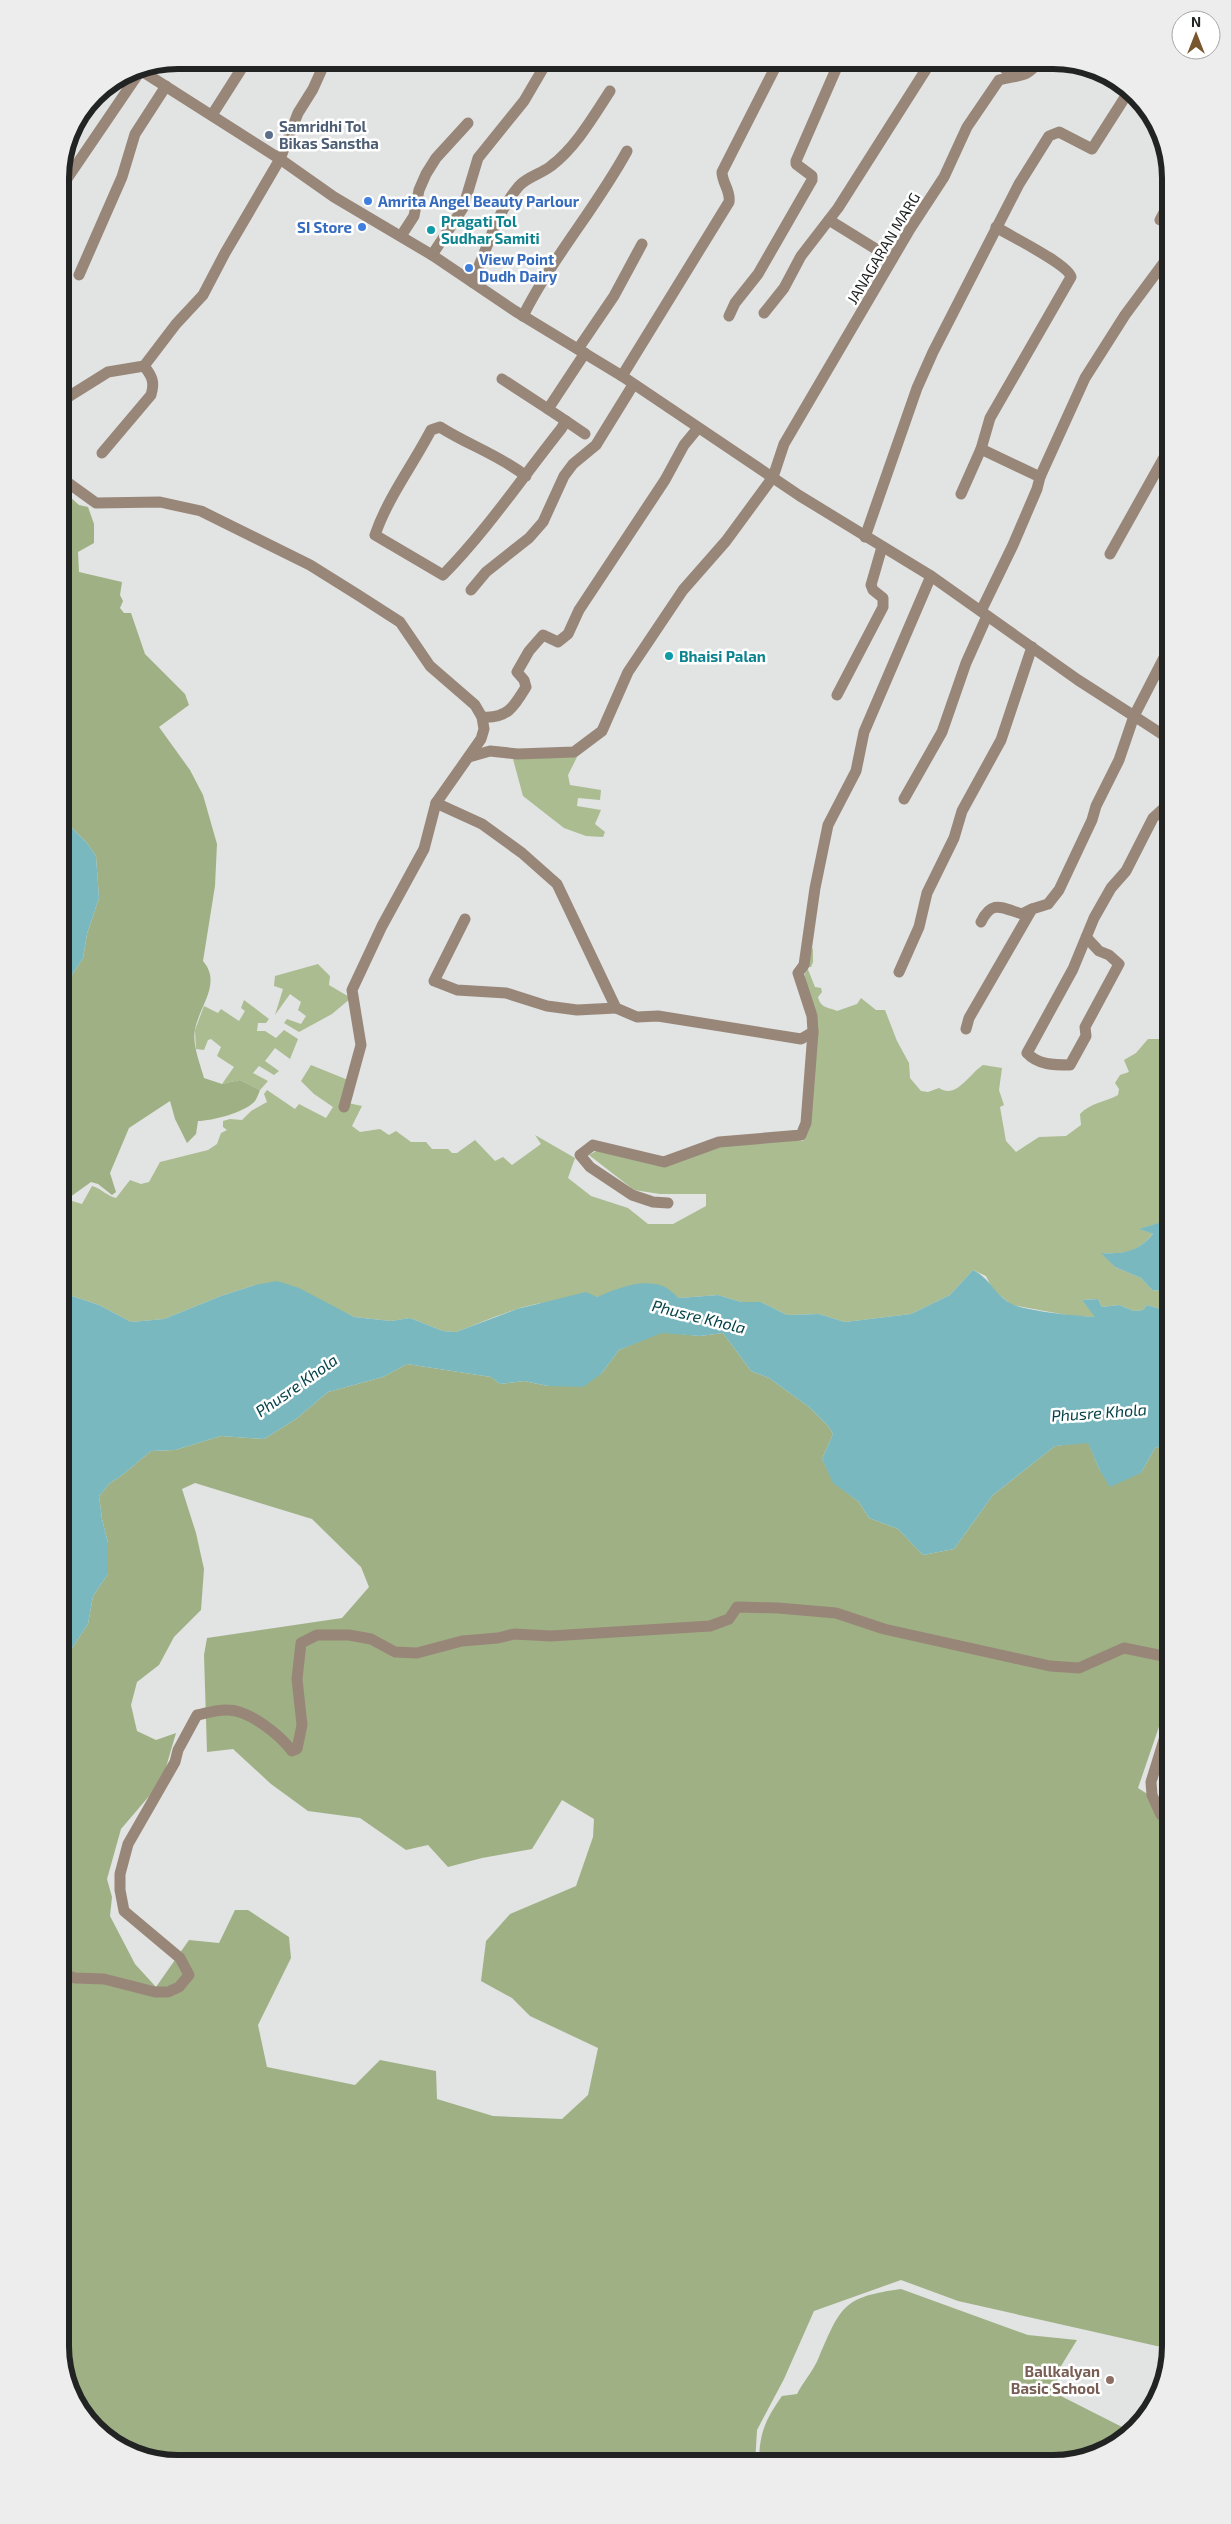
<svg xmlns="http://www.w3.org/2000/svg" width="1231" height="2524" viewBox="0 0 1231 2524" font-family="'Exo 2',sans-serif">
	<rect width="100%" height="100%" fill="#e2e3e3"/>
	<g fill="#aabc90">
		<path d="M525,756L577,757L568,775L570,785L601,790L600,800L578,798L577,806L601,810L595,824L605,832L603,837L586,836L564,828L523,796L513,759Z"/>
		<path d="M813,947V962L811,967H807L815,987L821,988L822,992L818,997C821,1009 829,1007 837,1011L857,1004L861,998L876,1010H885L897,1041L909,1063L910,1078L921,1091L928,1092L939,1088C956,1100 970,1073 983,1065L1002,1068L999,1090L1004,1105L1000,1107L1006,1141L1016,1152L1039,1137L1066,1136L1081,1125L1080,1114C1090,1103 1105,1102 1118,1095L1119,1089L1115,1083L1120,1075L1129,1072L1124,1060L1136,1053L1148,1039H1161L1171,1035V1219L1140,1229L1153,1234C1137,1252 1126,1254 1102,1253L1115,1267L1141,1278L1152,1290L1171,1292V1312L1147,1305L1143,1310L1134,1311L1119,1305L1102,1307L1098,1299L1082,1300L1096,1317L1072,1316L1012,1305L993,1290L986,1276L973,1270L950,1295L911,1314L845,1322L819,1314L787,1315L761,1302H741L718,1295L679,1298C643,1272 633,1289 597,1297C577,1302 556,1300 536,1304C509,1310 482,1322 456,1332L443,1331L410,1318L391,1321L354,1317L335,1308L255,1285L221,1296L164,1319L131,1322L99,1305L60,1292V1207L68,1210L72,1208L70,1203L72,1201L82,1204L92,1186C102,1189 107,1196 116,1198L130,1180L141,1184L149,1182L160,1162L208,1150L217,1144L221,1133L227,1130L223,1127V1121L230,1119L242,1120L251,1111L267,1102L264,1094L267,1090L295,1109L299,1104L326,1118L333,1107L314,1094L301,1081L311,1065L348,1080V1103L362,1106L352,1126L360,1132L380,1129L389,1135L396,1131L411,1142H426L432,1149H448L452,1153H457L475,1140L495,1161L503,1157L512,1165L541,1144L535,1135L575,1158L568,1178L591,1196L628,1208L648,1224H673L706,1206V1194H660L634,1190L589,1155L600,1149L664,1164L726,1143L785,1138L803,1141L814,1082L805,975L806,965Z"/>
		<path d="M318,964L330,976L329,985L351,998L332,1014L299,1032L284,1023L287,1019L301,1024L306,1016L298,1010L301,1002L290,994L275,1015L283,989L274,986L275,976Z"/>
		<path d="M244,1000L269,1019L266,1023H258L257,1031H265L276,1038L284,1030L298,1039L290,1059L275,1048L265,1061L279,1071L274,1075L259,1066L253,1073L268,1081L260,1090L240,1080L222,1084L234,1067L217,1056L221,1047L211,1039L208,1040L204,1050L196,1049L195,1030L204,1006L218,1013L221,1009L239,1021L245,1011L241,1008Z"/>
	</g>
	<g fill="#9fb184" fill-rule="evenodd">
		<path d="M60,488L79,505L88,507L94,524V543L78,552L79,572L122,582L120,595L123,601L120,608L124,613H131L145,654L185,694L189,705L159,727L190,770L203,795L217,844L215,886L203,961C222,983 200,1005 195,1029C192,1045 200,1063 204,1078L222,1084L240,1080L260,1090C259,1093 257,1098 255,1101C246,1112 212,1121 198,1121L196,1134L187,1143L175,1119L170,1101L129,1128L110,1173L116,1192L112,1195L98,1184L91,1182L66,1200L60,1199V1014L72,1003L68,981L83,958L87,934L99,898L96,856L87,843L60,816Z"/>
		<path d="M662,1332L700,1336L723,1333L751,1371L769,1378L809,1407L828,1426L833,1434L822,1459L834,1483L859,1502L869,1518L898,1529L923,1555L954,1549L993,1495L1055,1446L1088,1442L1100,1471L1141,1473L1155,1448L1171,1443V1701L1163,1715L1138,1788L1171,1809L1170,2349L958,2301L901,2280L814,2311L784,2379L757,2430L755,2464H171L106,2440L69,2391L60,2346V1666L88,1624L93,1596L108,1574V1543L102,1519L99,1496L110,1483L121,1476L151,1451L175,1450L221,1436L264,1439L296,1419L328,1392L383,1377L407,1364L491,1377L500,1384L524,1381L548,1386L601,1374L619,1350ZM195,1483L312,1519L361,1567L369,1587L342,1618L207,1638L204,1655L207,1752L233,1749L271,1784L308,1811L360,1818L406,1850L428,1845L448,1867L482,1858L532,1849L562,1800L594,1819L593,1837L576,1886L510,1914L486,1941L481,1981L512,1998L530,2016L598,2048L588,2095L562,2119L493,2116L437,2099L436,2071L380,2060L355,2085L267,2067L258,2025L291,1958L289,1937L248,1910H235L219,1943L189,1940L156,1987L135,1964L110,1916L112,1897L107,1879L121,1829L162,1781L176,1733L156,1740L137,1731L131,1705L137,1682L159,1665L174,1637L201,1610L204,1569L196,1533L182,1489Z"/>
		<path d="M901,2289L1028,2335L1077,2340L1061,2366L1055,2393L1128,2430L1098,2455L1053,2464H759C759,2434 765,2420 782,2396L797,2394C803,2382 814,2370 819,2357C841,2306 843,2297 901,2289Z"/>
	</g>
	<g fill="#79b8bf">
		<path d="M60,816L87,843L96,856L99,898L87,934L83,958L68,981L72,1003L60,1014Z"/>
		<path d="M1171,1219V1292L1152,1290L1141,1278L1115,1267L1101,1253C1123,1254 1138,1252 1153,1234L1139,1229Z"/>
		<path d="M973,1270C991,1279 992,1292 1010,1303C1022,1311 1079,1316 1095,1317L1082,1300L1098,1299L1102,1307L1119,1305L1134,1311L1143,1310L1147,1305L1171,1312V1443L1155,1448L1141,1473L1110,1487L1100,1471L1088,1443L1055,1446L993,1495L954,1549L923,1555L898,1529L869,1518L859,1502L833,1483L822,1459L833,1434L828,1426L809,1407L769,1378L751,1371L723,1333L700,1336L662,1333L619,1350L601,1374L583,1387L548,1386L524,1381L500,1384L491,1377L407,1364L383,1377L328,1392L296,1419L264,1439L221,1436L175,1450L151,1451L121,1476L110,1483L99,1496L102,1519L108,1543V1574L93,1596L88,1624L60,1666V1631L63,1622L60,1593L64,1536L60,1530V1292L99,1305L131,1322L164,1319L221,1296L255,1285L277,1281L299,1288L354,1317L391,1321L410,1318L443,1331L456,1332L517,1309L586,1292L597,1297C616,1289 641,1278 663,1286C668,1288 674,1294 679,1298L718,1295L741,1302H761L787,1315L819,1314L845,1322L911,1314L950,1295Z"/>
	</g>
	<g fill="none" stroke-linecap="round" stroke-linejoin="round">
		<g stroke="#988779" stroke-width="11">
			<path d="M995,60L1013,76"/>
			<path d="M137,68L280,159L334,197L432,255L515,311L622,376L800,496L931,576L1078,680L1134,716L1171,644"/>
			<path d="M212,115L247,60"/>
			<path d="M60,189L143,67"/>
			<path d="M829,220L892,259"/>
			<path d="M1160,220L1171,199"/>
			<path d="M401,236L414,216L419,190L426,174L436,158L468,123"/>
			<path d="M432,255L463,208L478,158L524,101L548,60"/>
			<path d="M79,275L122,177L135,134L166,86"/>
			<path d="M472,282C487,250 496,213 519,186C527,177 541,174 551,166C576,147 593,117 610,91"/>
			<path d="M764,313L784,288L801,256L838,208L932,60"/>
			<path d="M523,316C552,258 596,208 627,151"/>
			<path d="M729,316L735,303L758,274L812,180V176L796,164V161L840,60"/>
			<path d="M578,349L614,296L642,244"/>
			<path d="M622,376L729,202C731,191 722,183 722,172L779,60"/>
			<path d="M502,379L548,409"/>
			<path d="M60,402L108,372L144,366L176,324L203,295L225,253L280,159L298,113L313,89L326,60"/>
			<path d="M566,421L585,434"/>
			<path d="M981,449L990,418L1071,277C1068,264 1010,236 996,227"/>
			<path d="M102,453L151,395C155,382 152,376 144,366"/>
			<path d="M526,476C499,455 468,445 440,427L431,430C413,465 388,497 375,535L443,575C487,530 522,478 561,429L566,421L548,409L585,353"/>
			<path d="M60,477L96,503L160,502L201,511L310,565L358,595L400,622L430,666L475,705L482,717L484,729L481,739L436,803L424,849L382,926L352,990L361,1045L344,1107"/>
			<path d="M1040,477L1085,378L1125,315L1171,253"/>
			<path d="M961,494L981,449L1040,477L1037,489L1013,545L981,611"/>
			<path d="M865,537L917,388L933,352L1019,184L1049,136L1059,132L1092,149L1129,91"/>
			<path d="M1110,554L1171,445"/>
			<path d="M471,590L486,572L529,538L543,522L564,476L573,464L596,445L633,385"/>
			<path d="M837,695L883,607V598L873,590L871,585L882,547"/>
			<path d="M482,717C507,719 514,707 526,687L524,680L517,672L529,651L543,635L558,642L568,634L579,610L665,480L684,445L698,428"/>
			<path d="M469,757L490,751L518,754L574,752L602,731L628,672L683,590L726,541L773,477L784,444L910,229L944,177L967,127L999,80C1019,74 1027,79 1040,60"/>
			<path d="M904,799L942,732L966,663L987,616"/>
			<path d="M436,803L482,824L522,853L557,884L616,1008L637,1017L658,1016L801,1039L813,1032L812,1016L798,973L804,965L815,888L828,825L856,771L864,732L931,576"/>
			<path d="M465,919L434,981L457,990L506,993L547,1006L577,1010L616,1008"/>
			<path d="M981,922C992,899 1002,908 1022,914L1032,909"/>
			<path d="M1086,937L1099,951L1109,955L1119,964L1085,1027L1086,1036L1070,1065C1054,1065 1038,1065 1027,1053L1073,969L1094,918L1111,888L1126,871L1153,818L1164,808L1171,795"/>
			<path d="M899,972L919,927L927,893L954,838L962,811L1001,740L1032,647"/>
			<path d="M966,1029L969,1018L1032,909L1048,904L1059,890L1092,820L1096,806L1119,760L1134,716L1171,740"/>
			<path d="M668,1203L653,1202L632,1195L590,1167L580,1155L593,1145L664,1162L719,1142L801,1135L806,1123L813,1032"/>
			<path d="M1171,1817L1161,1815L1152,1795L1151,1782L1171,1717"/>
			<path d="M60,1973L75,1978L104,1979L155,1992H168L179,1987L189,1975L180,1958L124,1911L120,1890V1874L128,1844L175,1762L178,1750L197,1715C207,1713 218,1709 228,1710C249,1710 280,1735 292,1751L297,1749L302,1725L297,1679L301,1643L317,1635H349L371,1639L395,1652L417,1653L462,1641L498,1638L514,1634L551,1636L710,1626L729,1619L737,1607L778,1608L836,1613L884,1629L1050,1666L1079,1668L1124,1648L1168,1657L1171,1661"/>
		</g>
	</g>
	<circle fill="#5c6f8a" stroke="#fff" stroke-width="2" cx="269" cy="135" r="5"/>
	<g fill="#3f7fe0" stroke="#fff" stroke-width="2">
		<circle cx="368" cy="201" r="5"/>
		<circle cx="362" cy="227" r="5"/>
		<circle cx="469" cy="268" r="5"/>
	</g>
	<g fill="#0f9aa8" stroke="#fff" stroke-width="2">
		<circle cx="431" cy="230" r="5"/>
		<circle cx="669" cy="656" r="5"/>
	</g>
	<circle fill="#8d6e63" stroke="#fff" stroke-width="2" cx="1110" cy="2380" r="5"/>
	<g text-anchor="middle" dominant-baseline="central" stroke-width="5" stroke-linejoin="round" paint-order="stroke">
		<g font-size="15" font-weight="bold" fill="#4e5e75" stroke="#fff" text-anchor="start">
			<text x="279" y="126">Samridhi Tol<tspan x="279" dy="17">Bikas Sanstha</tspan></text>
		</g>
		<g font-size="15" font-weight="bold" fill="#366cbe" stroke="#fff" text-anchor="start">
			<text x="378" y="201">Amrita Angel Beauty Parlour</text>
			<text x="352" y="227" text-anchor="end">SI Store</text>
			<text x="479" y="259">View Point<tspan x="479" dy="17">Dudh Dairy</tspan></text>
		</g>
		<g font-size="15" font-weight="bold" fill="#0d838f" stroke="#fff" text-anchor="start">
			<text x="441" y="221">Pragati Tol<tspan x="441" dy="17">Sudhar Samiti</tspan></text>
			<text x="679" y="656">Bhaisi Palan</text>
		</g>
		<g font-size="15" fill="#222323" stroke="#fff">
			<text transform="translate(883 248) rotate(-59)">JANAGARAN MARG</text>
		</g>
		<g font-size="15" font-weight="bold" fill="#785e54" stroke="#fff" text-anchor="end">
			<text x="1100" y="2371">Ballkalyan<tspan x="1100" dy="17">Basic School</tspan></text>
		</g>
		<g font-size="16" font-style="italic" fill="#054348" stroke="#fff">
			<text transform="translate(699 1316) rotate(14)">Phusre Khola</text>
			<text transform="translate(296 1385) rotate(-35)">Phusre Khola</text>
			<text transform="translate(1099 1412) rotate(-4)">Phusre Khola</text>
		</g>
	</g>
	<path d="M0 0H1231V2524H0ZM178 69H1053A109 109 0 0 1 1162 178V2346A109 109 0 0 1 1053 2455H178A109 109 0 0 1 69 2346V178A109 109 0 0 1 178 69Z" fill="#ededed" fill-rule="evenodd"/>
	<path fill="none" stroke="#222323" stroke-width="6" d="M178 69H1053A109 109 0 0 1 1162 178V2346A109 109 0 0 1 1053 2455H178A109 109 0 0 1 69 2346V178A109 109 0 0 1 178 69Z"/>
	<g transform="translate(1196 35)"><circle r="24" fill="#ffffff" stroke="#a7a7a7"/>
	<path d="M0-4L9 19L0 12L-9 19Z" fill="#79582f"/>
	<text y="-8" font-size="14" font-weight="bold" text-anchor="middle" fill="#222323">N</text>
	</g>
</svg>
